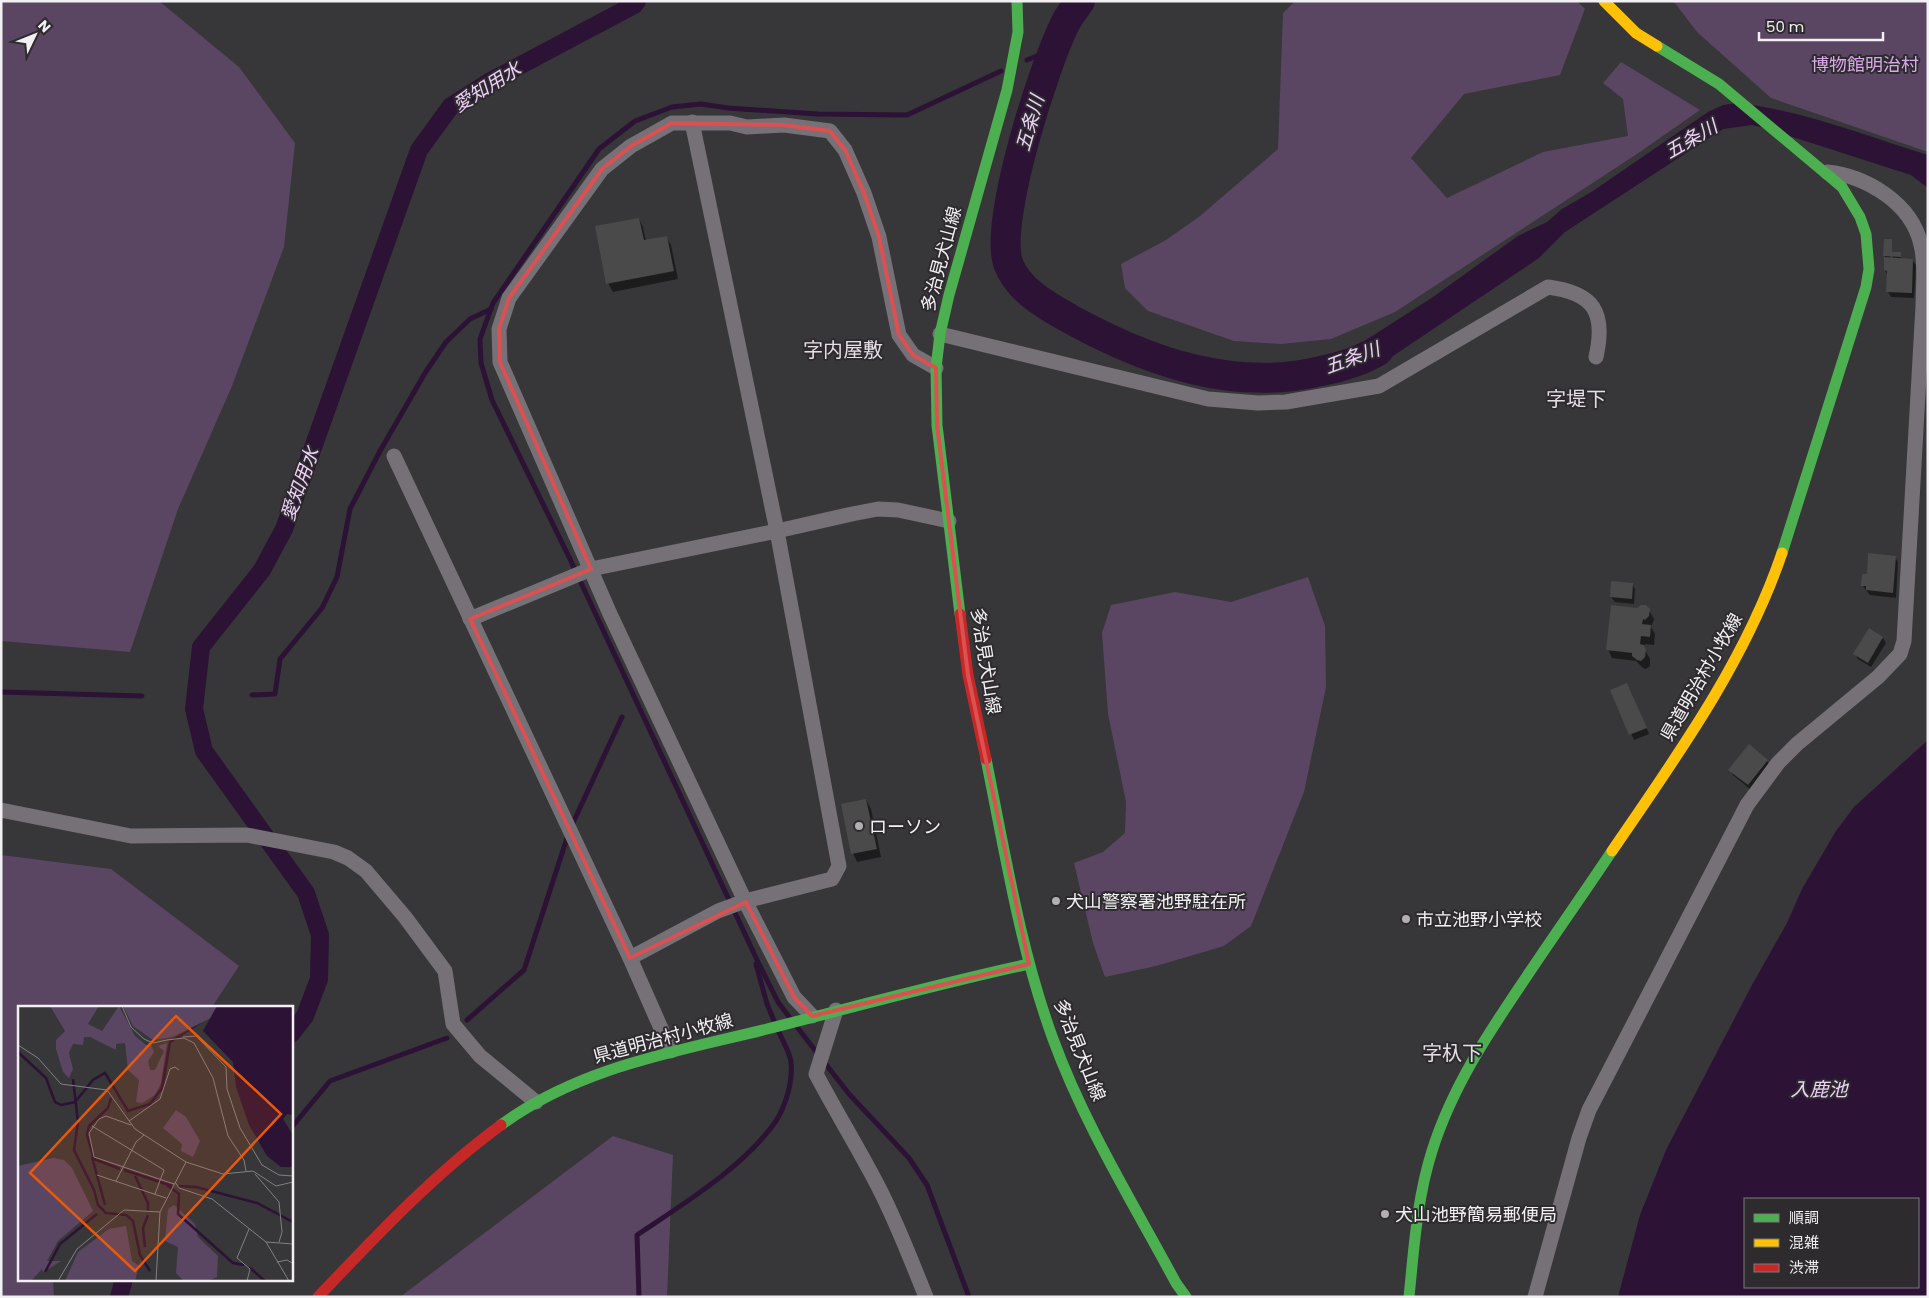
<svg xmlns="http://www.w3.org/2000/svg" width="1929" height="1298" viewBox="0 0 1929 1298" font-family="Poppins,'Noto Sans JP',sans-serif">
	<rect width="100%" height="100%" fill="#373638"/>
	<g fill="#5a4662">
		<path d="M1,1H159L239,67L295,143L284,247L232,386L178,509L130,652L1,641Z"/>
		<path d="M1295,1H1577L1585,9L1560,75L1464,94L1411,158L1447,198L1543,152L1628,136L1623,99L1603,83L1621,62L1700,110L1637,154L1395,312L1331,339L1281,344L1234,341L1148,311L1125,288L1121,264L1166,240L1200,216L1278,149L1283,13Z"/>
		<path d="M1669,1H1928V152L1771,98L1697,32L1675,3Z"/>
		<path d="M1308,577L1325,626L1326,687L1304,792L1251,926L1224,946L1156,966L1105,977L1093,943L1074,863L1103,852L1125,833L1126,802L1108,714L1102,633L1111,605L1175,592L1231,602Z"/>
		<path d="M1,855L111,869L239,966L212,1007H19V1279H53L54,1297H1Z"/>
		<path d="M613,1136L673,1155L667,1297H400Z"/>
	</g>
	<g fill="#2c1235" fill-rule="evenodd">
		<path d="M1737,103C1802,110 1866,136 1928,155V188L1911,175L1765,128L1752,125L1723,129L1565,232L1539,258L1390,358L1344,378L1337,354L1366,340L1433,297L1518,236L1547,222L1562,209L1593,191L1708,112L1723,105Z"/>
		<path d="M1928,740V1297H1618L1640,1215L1666,1150L1752,985L1787,923L1802,889L1836,831L1854,807ZM1745,1199H1918V1287H1745Z"/>
	</g>
	<g fill="#0007">
		<path d="M639,219L643,227L646,241L666,237L671,245L678,279L613,292L608,283Z"/>
		<path d="M1891,241L1890,258H1893V253H1900L1901,259L1912,260L1916,265L1914,298L1891,297L1888,292V276L1885,270V256Z"/>
		<path d="M1895,557L1898,562L1896,598L1870,595L1862,585L1868,576Z"/>
		<path d="M1632,584L1635,589L1634,604L1615,602L1611,597Z"/>
		<path d="M1649,610L1654,619L1651,627L1655,634L1654,645L1645,644L1644,648L1650,659V666L1646,669L1643,668L1636,661L1612,658L1608,649Z"/>
		<path d="M1883,638L1886,643L1871,667L1858,659L1855,654Z"/>
		<path d="M1630,690L1649,734L1634,740L1612,691Z"/>
		<path d="M1767,761L1770,766L1751,790L1733,775L1730,770Z"/>
		<path d="M866,800L871,809L881,857L857,862L853,853Z"/>
	</g>
	<g fill="none" stroke-linecap="round" stroke-linejoin="round">
		<g stroke="#2c1235" stroke-width="5">
			<path d="M1027,60L1055,49"/>
			<path d="M1,692L142,696"/>
			<path d="M252,695L275,694L280,659L322,608L337,577L350,509L380,451L425,373L446,342L470,319L491,309"/>
			<path d="M572,825L622,717"/>
			<path d="M756,964L767,1004L775,1023"/>
			<path d="M790,1018L778,1002L758,962L569,557L492,400L481,363L480,339L493,303L599,149L635,121L672,107L701,104L728,108L818,114L907,115L1001,71"/>
			<path d="M467,1020L524,970L568,835"/>
			<path d="M797,1027L849,1094L909,1158L927,1185L969,1297"/>
			<path d="M291,1128L330,1081L447,1038"/>
			<path d="M639,1297L637,1235C683,1204 744,1167 776,1121C786,1105 793,1081 791,1062C790,1052 782,1040 778,1030"/>
		</g>
		<g stroke="#2c1235" stroke-width="18">
			<path d="M291,1034L305,1016L319,979L320,935L306,893L204,751L194,709L201,647L262,570L284,529L419,150L451,106L489,82L634,5L637,1"/>
			<path d="M119,1297L124,1279"/>
		</g>
		<path stroke="#2c1235" stroke-width="30" d="M1080,1C1076,7 1071,13 1067,20C1045,61 994,221 1008,263C1018,291 1049,307 1072,320C1149,362 1234,392 1321,371C1341,367 1361,361 1378,351"/>
	</g>
	<g fill="#4b4a4b">
		<path d="M639,218L644,240L667,236L674,271L606,284L595,226Z"/>
		<path d="M1884,239H1892V252H1901V257L1883,256Z"/>
		<path d="M1884,257L1913,259L1912,293L1886,292L1887,271L1884,270Z"/>
		<path d="M1868,553L1896,556L1893,593L1866,590V586H1861L1862,574H1867Z"/>
		<path d="M1611,581L1633,583L1632,599L1610,597Z"/>
		<path d="M1611,605L1637,608L1641,605H1646L1650,609L1649,616L1645,620L1643,619L1642,624L1651,625L1650,637L1641,636L1640,644L1644,645L1646,650L1645,657L1641,661L1637,660L1632,656V653L1606,650Z"/>
		<path d="M1869,628L1883,637L1868,663L1853,654Z"/>
		<path d="M1627,683L1647,728L1629,735L1610,690Z"/>
		<path d="M1749,744L1768,760L1748,785L1728,770Z"/>
		<path d="M866,799L877,849L851,854L841,804Z"/>
	</g>
	<g fill="none" stroke-linecap="round" stroke-linejoin="round">
		<g stroke="#757177" stroke-width="15">
			<path d="M940,334L1208,399L1258,403L1286,402L1379,386L1548,287C1594,293 1606,312 1596,357"/>
			<path d="M394,456L630,958L671,1051"/>
			<path d="M470,619L591,569L777,531L852,514L878,509L898,510L949,521"/>
			<path d="M1,810L131,836L247,835L334,852L348,858L366,871L405,917L445,971L453,1024L480,1056L536,1102"/>
			<path d="M630,958L718,911L745,901L832,879L839,866L777,531L692,122"/>
			<path d="M836,1010L816,1074C836,1112 859,1149 879,1188C897,1223 911,1260 926,1297"/>
			<path d="M812,1016L794,997L745,901L610,614L500,362L499,329L509,298L602,169L631,146L672,123H730L747,127L784,125L830,131L845,150L864,193L879,237L899,335L913,355L936,368"/>
			<path d="M1535,1297L1579,1138L1589,1110L1747,805L1778,763L1797,744L1878,677L1900,654L1904,641L1923,306C1923,286 1926,265 1921,245C1912,203 1866,176 1827,172"/>
		</g>
		<g stroke="#4caf50" stroke-width="11">
			<path d="M1657,46L1719,84L1842,187L1860,217L1866,234L1869,269L1866,287L1782,553"/>
			<path d="M960,614L937,425L936,368L940,334L949,295L1007,90L1018,32L1017,1"/>
			<path d="M986,759C1005,852 1020,949 1053,1039C1084,1124 1133,1203 1176,1283L1186,1297"/>
			<path d="M501,1125C580,1067 675,1052 767,1029C854,1007 941,983 1029,964"/>
			<path d="M1409,1297C1414,1248 1417,1198 1432,1151C1452,1087 1489,1032 1527,976C1555,934 1584,893 1612,851"/>
		</g>
		<g stroke="#ffc107" stroke-width="11">
			<path d="M1604,1L1636,33L1657,46"/>
			<path d="M1612,851C1677,756 1745,662 1782,553"/>
		</g>
		<g stroke="#c62828" stroke-width="11">
			<path d="M960,614L968,675L986,759"/>
			<path d="M318,1297C376,1236 433,1175 501,1125"/>
		</g>
	</g>
	<path fill="none" stroke="#dc5051" stroke-width="4" stroke-linejoin="round" d="M672,123L784,125L830,131L845,150L864,193L879,237L899,335L913,355L936,368L937,425L968,675L1029,964L812,1016L794,997L746,902L630,958L470,619L591,569L500,362L499,329L509,298L602,169L631,146Z"/>
	<g fill="#b1afb2" stroke="#2e2b2f" stroke-width="2">
		<circle cx="859" cy="826" r="5"/>
		<circle cx="1056" cy="901" r="5"/>
		<circle cx="1406" cy="919" r="5"/>
		<circle cx="1385" cy="1214" r="5"/>
	</g>
	<g text-anchor="middle" dominant-baseline="central" stroke-width="4" stroke-linejoin="round" paint-order="stroke">
		<g font-size="18" fill="#dba8ec" stroke="#2e2b2f">
			<text x="1865" y="64">博物館明治村</text>
		</g>
		<g font-size="18" fill="#f2f0f3" stroke="#2e2b2f">
			<text transform="translate(941 259) rotate(-75)">多治見犬山線</text>
			<text transform="translate(986 661) rotate(81)">多治見犬山線</text>
			<text transform="translate(1701 677) rotate(-60)">県道明治村小牧線</text>
			<text transform="translate(663 1038) rotate(-15)">県道明治村小牧線</text>
			<text transform="translate(1080 1050) rotate(68)">多治見犬山線</text>
		</g>
		<g font-size="18" fill="#f2f0f3" stroke="#2e2b2f" text-anchor="start">
			<text x="869" y="826">ローソン</text>
			<text x="1066" y="901">犬山警察署池野駐在所</text>
			<text x="1416" y="919">市立池野小学校</text>
			<text x="1395" y="1214">犬山池野簡易郵便局</text>
		</g>
		<g font-size="19" font-style="italic" fill="#eed0f9" stroke="#2e2b2f">
			<text transform="translate(487 87) rotate(-32)">愛知用水</text>
			<text transform="translate(1030 123) rotate(-74)">五条川</text>
			<text transform="translate(1691 139) rotate(-30)">五条川</text>
			<text transform="translate(1352 358) rotate(-20)">五条川</text>
			<text transform="translate(300 484) rotate(-70)">愛知用水</text>
			<text x="1819" y="1089">入鹿池</text>
		</g>
		<g font-size="20" fill="#e3dfe5" stroke="#2e2b2f">
			<text x="843" y="350">字内屋敷</text>
			<text x="1576" y="399">字堤下</text>
			<text x="1452" y="1053">字杁下</text>
		</g>
	</g>
	<g transform="translate(18 1006)">
		<rect width="275" height="275" fill="#373638"/>
		<path d="M32,0H81L70,18L84,25L101,0L117,30L128,39H133L136,46L130,55L132,64H137L146,45L140,40L149,37L143,77L137,89L124,97L118,96L121,74L110,64L107,37L98,38V44L72,31H66L65,39L55,38L51,47L55,63L51,72L45,66L38,43V34L47,25ZM105,0H199L195,11L154,31L135,34L115,20ZM158,104L168,111L182,135L175,151L163,145L164,138L145,122ZM35,152L46,154L54,162L75,205L40,235L29,255H43L29,264L25,266L24,263L13,275H0V160ZM156,199L177,218L180,231L200,250L199,271L190,275H166L158,267L160,241L147,235L150,203ZM108,220L114,255L121,260L117,275H47L60,246L91,223Z" fill="#5a4662"/>
		<path d="M199,0H275V109L269,108L265,113L275,129V161H263L249,150L231,119L218,81L215,56L185,25ZM185,16L153,37L146,81L144,86L142,85L151,35Z" fill="#2c1235"/>
		<path fill="none" stroke="#2c1235" stroke-width="2.5" d="M0,46L28,72L37,96L43,99L57,96L75,74L87,67L110,105L132,98L144,82M55,73L60,116L56,144L76,184L80,199L88,207L108,209L115,215L122,249L132,265M93,92L90,102L71,120L69,129L76,153L102,163M74,151L87,199M106,164L154,180M117,170L130,197V205M149,179L161,188L160,208L215,257L226,259M161,180L178,181L239,197L275,216M127,241L125,222L130,209M231,261L247,275M27,266L42,238L79,208"/>
		<path fill="none" stroke="#828083" stroke-width="1" d="M104,0L113,21L126,33L135,37L149,34M165,31L178,30L208,61L209,83L222,122L244,159L261,169L275,170M149,34L166,32L176,37L195,72L210,130L226,154L228,165M0,39L20,52L43,78L89,84L117,123L168,156L205,168L235,165L258,180L275,176M111,115L142,93L152,63L157,61L161,64M113,119L88,110L81,113L71,127L76,151L156,178M74,120L146,164L137,188M237,168L261,196L264,226L261,236M79,169L148,192M98,175L118,136L126,129M157,176L161,182L194,193L248,236L275,238M248,236L271,275M259,256L269,254L274,257M40,275L59,243L106,204L142,206M138,275L142,206L168,156M229,275L232,263L219,252L231,223"/>
		<path fill="#e8590c" fill-opacity="0.15" stroke="#e8590c" stroke-width="2.5" d="M158,10L263,108L117,265L12,167Z"/>
		<rect width="275" height="275" fill="none" stroke="#f2f0f3" stroke-width="2.5"/>
	</g>
	<rect width="1929" height="1298" fill="none" stroke="#f2f0f3" stroke-width="5"/>
	<rect x="1744" y="1198" width="175" height="90" fill="#2e2b2f" stroke="#7c7a7d"/>
	<rect x="1754" y="1214" width="25" height="8" fill="#4caf50" stroke="#7c7a7d"/>
	<text x="1789" y="1223" font-size="15" fill="#f2f0f3">順調</text>
	<rect x="1754" y="1239" width="25" height="8" fill="#ffc107" stroke="#7c7a7d"/>
	<text x="1789" y="1248" font-size="15" fill="#f2f0f3">混雑</text>
	<rect x="1754" y="1264" width="25" height="8" fill="#c62828" stroke="#7c7a7d"/>
	<text x="1789" y="1273" font-size="15" fill="#f2f0f3">渋滞</text>
	<g transform="translate(35 35) rotate(47)" stroke="#2e2b2f" stroke-width="4" paint-order="stroke">
	<path d="M0-4L9 19L0 12L-9 19Z" fill="#f2f0f3"/>
	<text y="-8" font-size="14" font-weight="bold" text-anchor="middle" fill="#f2f0f3">N</text>
	</g>
	<path d="M1759 32v8h124v-8" fill="none" stroke="#f2f0f3" stroke-width="2.5"/>
	<text x="1766" y="32" font-size="15" fill="#f2f0f3" stroke="#2e2b2f" stroke-width="4" paint-order="stroke">50 m</text>
</svg>
